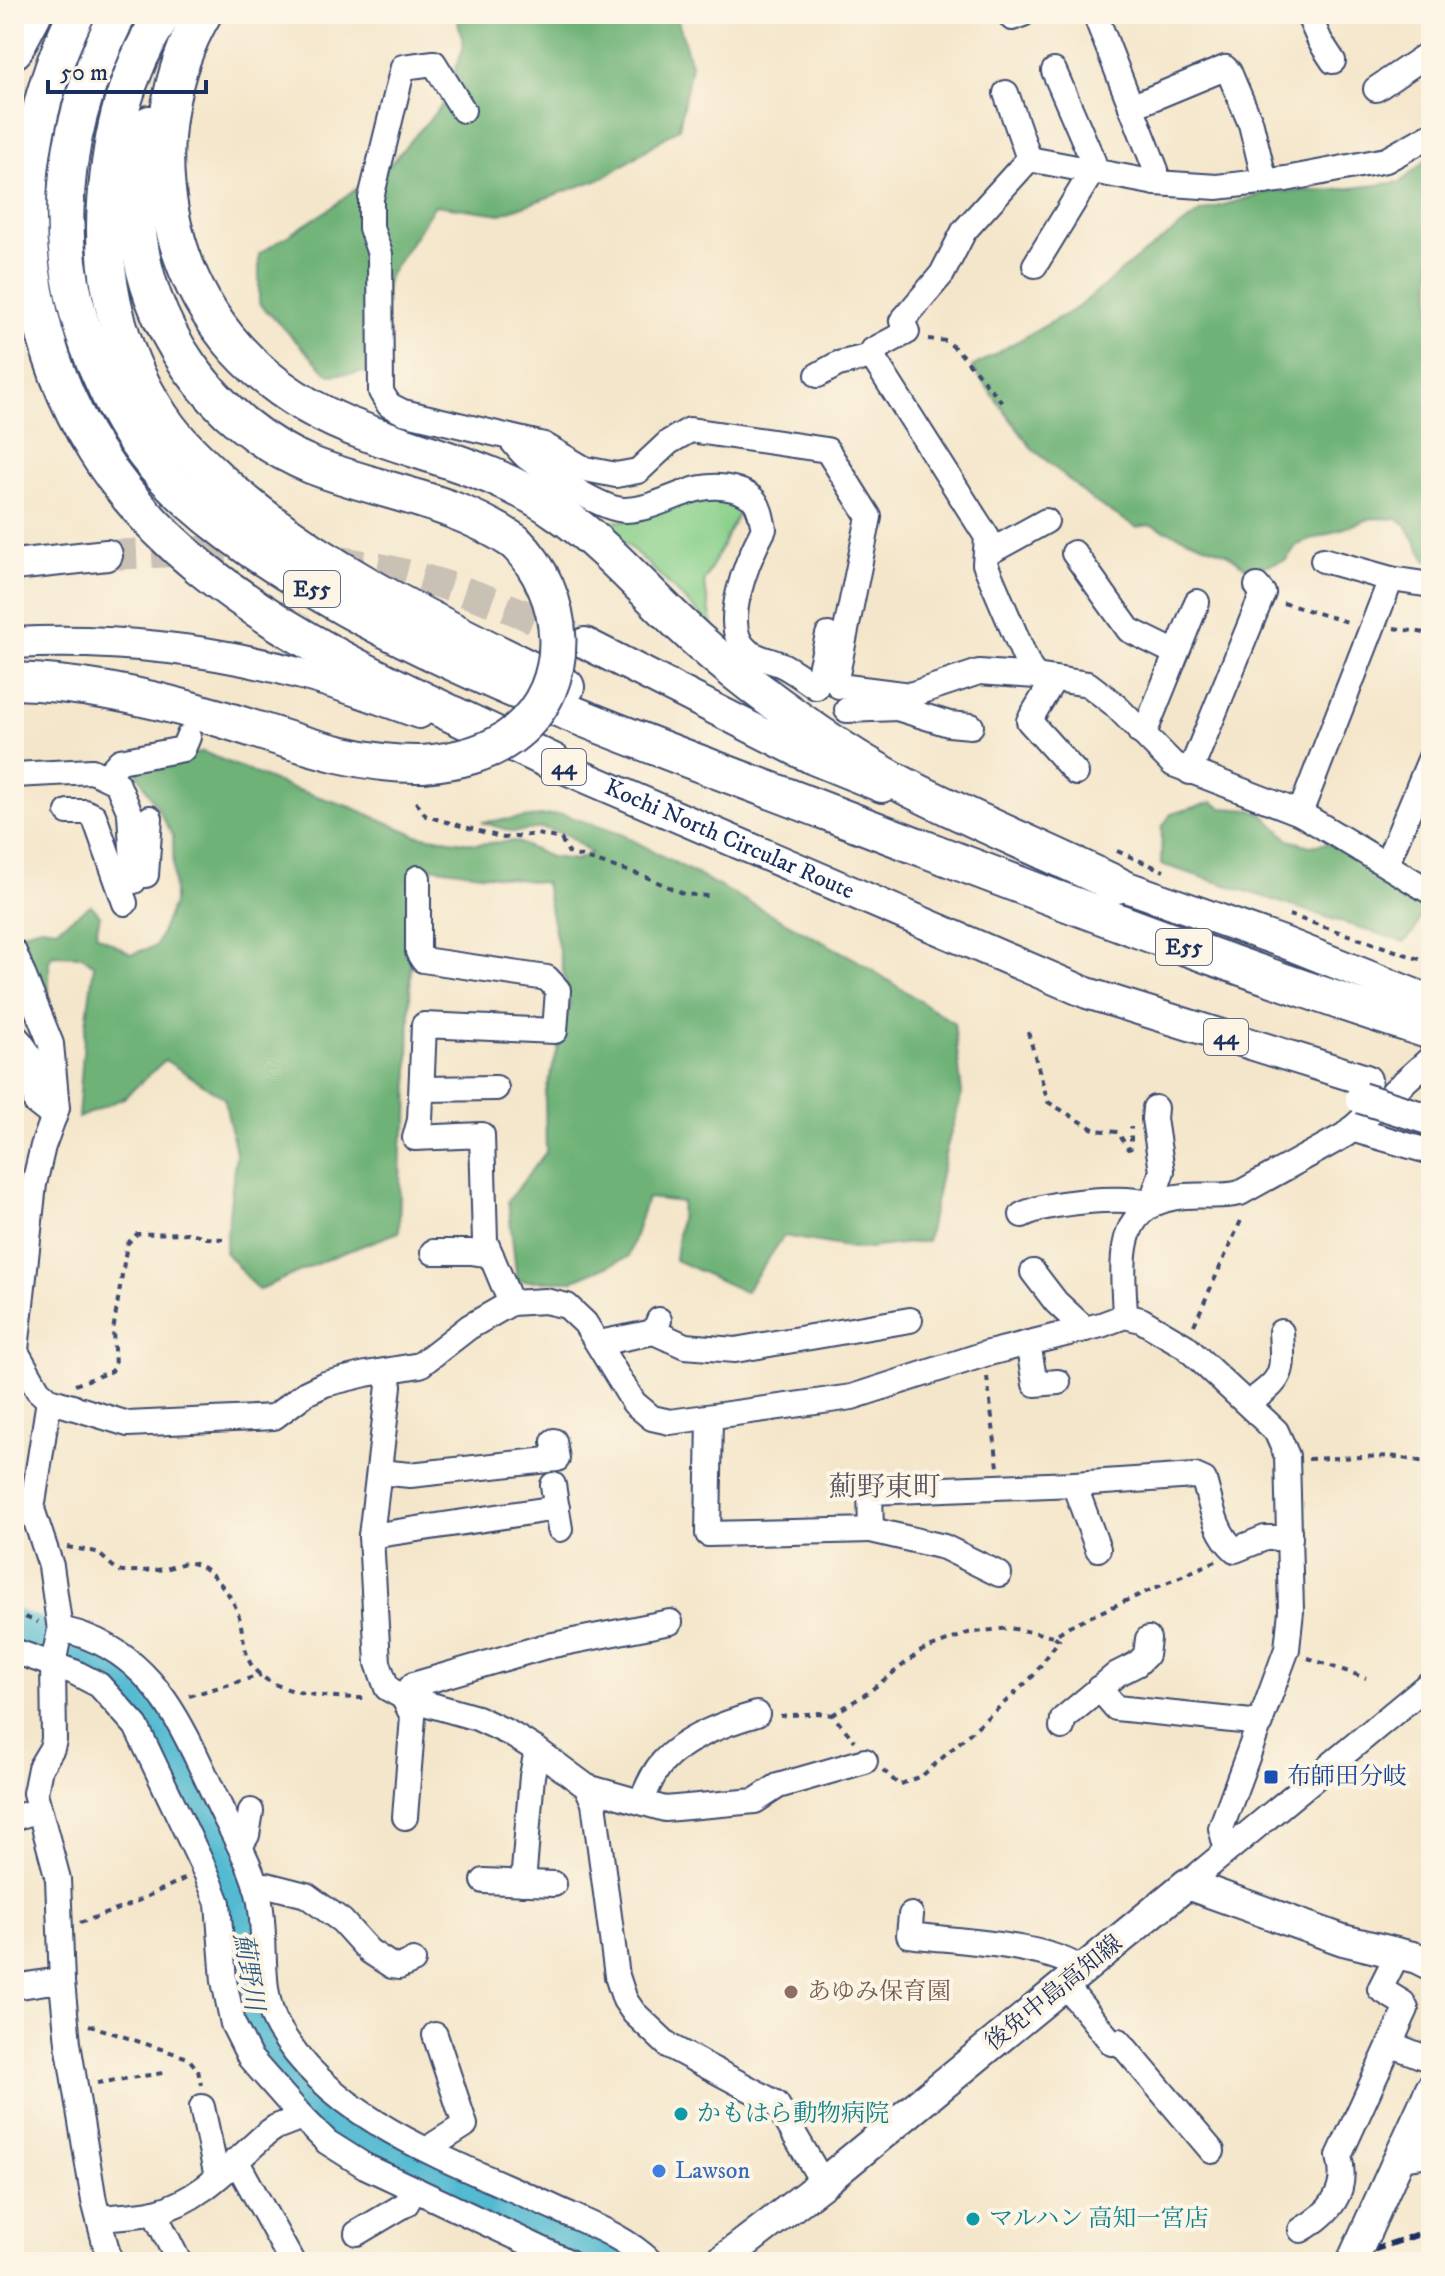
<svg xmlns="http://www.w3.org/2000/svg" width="1445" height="2276" viewBox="0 0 1445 2276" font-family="'IM FELL DW Pica','Noto Serif JP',serif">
	<rect width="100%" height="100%" fill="#fcf5e5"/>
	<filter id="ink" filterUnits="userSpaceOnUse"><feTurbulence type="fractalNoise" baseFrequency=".0125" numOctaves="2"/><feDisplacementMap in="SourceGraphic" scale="16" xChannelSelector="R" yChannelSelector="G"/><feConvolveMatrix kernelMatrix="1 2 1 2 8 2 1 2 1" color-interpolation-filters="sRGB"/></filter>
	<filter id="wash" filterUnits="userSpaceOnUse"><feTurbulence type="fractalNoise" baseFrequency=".006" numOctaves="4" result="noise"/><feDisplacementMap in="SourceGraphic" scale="32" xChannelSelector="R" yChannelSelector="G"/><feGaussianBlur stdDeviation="1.8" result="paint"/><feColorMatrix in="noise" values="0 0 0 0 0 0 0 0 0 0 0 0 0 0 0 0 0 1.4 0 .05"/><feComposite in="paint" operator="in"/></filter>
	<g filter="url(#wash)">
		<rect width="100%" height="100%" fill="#f4e6ca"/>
		<path fill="#89d08b" stroke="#528074" stroke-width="2" d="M726,498L742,506L704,582L713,627L640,556L601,522L624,521L689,499Z"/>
		<g fill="#6eb277" stroke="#44706a" stroke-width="2">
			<path d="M456,14H676L691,65L679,128L605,177L501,214L435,205L387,279L380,371L329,375L259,303V254L331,208L392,162L442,105L464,46Z"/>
			<path d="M1431,156V561L1426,560L1406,525L1398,519L1372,518L1297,545L1286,560L1249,570L1226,553L1151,525L1136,527L1093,501L1031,447L972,367L1078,307L1135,260L1200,212L1268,192L1335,190L1401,182Z"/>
			<path d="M203,752L288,787L351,807L416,835L477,844L515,841L550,857L576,860L591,853L567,835L542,828L514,832L482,822L562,814L623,835L855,959L954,1023L962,1094L946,1150L927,1241L859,1249L784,1236L745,1292L675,1260L682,1202L647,1198L628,1257L572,1281H517L508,1201L546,1152L545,1095L570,1005L545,883L416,865L412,883L408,1121L401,1143L399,1232L332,1257L258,1290L225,1252L236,1152L224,1098L165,1060L124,1098L78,1118L84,1039L94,965L82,956L53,955L49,961V1009L22,945L23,932L41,927L56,929L91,905L100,915L96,934L131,954L156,946L174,901L173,836L134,767Z"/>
			<path d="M1212,802L1222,808L1252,810L1264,815L1289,840L1310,846L1329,843L1408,889L1422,913L1414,932L1404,942L1161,864L1162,827L1171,814Z"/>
		</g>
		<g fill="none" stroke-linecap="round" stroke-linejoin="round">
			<path stroke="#53bad1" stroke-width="38" d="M14,1628C50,1641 94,1654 123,1681C136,1692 149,1708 158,1723C169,1742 177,1763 187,1783C206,1822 235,1869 242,1912C247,1941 241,1973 248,2003C261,2055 320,2111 363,2140L590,2248L615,2262"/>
		</g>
	</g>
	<g filter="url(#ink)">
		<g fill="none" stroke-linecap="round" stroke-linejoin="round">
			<g stroke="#c9c1b4" stroke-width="30" stroke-dasharray="30 15" stroke-linecap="butt">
				<path d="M107,555L199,551L265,553"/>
				<path d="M333,560C417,571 496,600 572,636"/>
			</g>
			<defs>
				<g id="minor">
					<path d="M1095,14L1156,170V183L1217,187L1286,179L1386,160L1431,135"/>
					<path d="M1308,14L1320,41L1333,61"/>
					<path d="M1012,18L1023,14"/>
					<path d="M1376,89L1431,52"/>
					<path d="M1006,93L1029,159"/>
					<path d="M1131,107L1225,68L1229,72L1251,124L1265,182"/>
					<path d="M463,110L434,63L403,67L371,198V228L380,254L381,392L389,405L403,412L544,445L585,469L616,475L638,471L669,442L690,430L827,450L869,517L836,679L839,686L910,695L979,672L1036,676"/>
					<path d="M1035,265L1087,180L1093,161L1054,71"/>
					<path d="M872,356L873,350L907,332L902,321L942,274L964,231L1029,159L1156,183"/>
					<path d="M818,375L838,364L872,356L987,537L985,564L1029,667L1036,676L1088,684L1114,704L1173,764L1300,813L1431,892"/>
					<path d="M509,437C515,444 521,453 529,459C549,474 603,511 626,510C663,509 694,478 733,489C758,496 759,505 764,529C750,555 716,629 749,652C759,659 774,661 784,666C795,672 806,680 816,687L828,635"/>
					<path d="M1074,553L1129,630L1176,653"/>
					<path d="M986,554L1046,521"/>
					<path d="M1323,560L1391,579L1431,585"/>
					<path d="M1054,679L1029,721L1076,773"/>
					<path d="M897,708L949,724L971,726"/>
					<path d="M847,710L897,708L899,695"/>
					<path d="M1140,732L1148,724L1197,602"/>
					<path d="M1190,772L1263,593L1257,586"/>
					<path d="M14,775L92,771L117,783L130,813L134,881"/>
					<path d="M106,776L120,761L183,749L188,737"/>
					<path d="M68,812H85L94,816L125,903"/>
					<path d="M1300,813L1391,579"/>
					<path d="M1387,863L1431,757"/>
					<path d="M146,875L150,818"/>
					<path d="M418,878V952L423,960L547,978L558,990L555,1031L424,1025L420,1120L415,1138L482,1135L485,1241L511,1303"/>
					<path d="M14,952L51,1044L57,1108L43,1146L34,1184L16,1350"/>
					<path d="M14,1035C36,1057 35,1073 36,1103L54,1117"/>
					<path d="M422,1089L496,1088"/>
					<path d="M1351,1129L1431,1152"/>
					<path d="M1022,1215C1047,1202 1124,1195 1151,1204L1162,1171L1154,1119L1155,1108"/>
					<path d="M433,1252H471L491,1255"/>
					<path d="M1033,1272L1056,1302L1085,1329"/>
					<path d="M1125,1316C1123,1263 1112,1202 1185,1196C1204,1194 1221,1198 1240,1193L1345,1135L1431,1058"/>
					<path d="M654,1332L685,1346L735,1350L910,1320"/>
					<path d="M599,1343L654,1332L659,1320"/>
					<path d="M1028,1343L1035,1384L1058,1382"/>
					<path d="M14,1348L38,1390L49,1400L128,1424L274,1417L306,1393L325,1384L366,1374L420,1365L469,1327L511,1303L545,1301L567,1306L585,1323L634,1403L652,1418L670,1422L852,1397L985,1354L1101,1325L1125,1316L1141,1320L1185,1346L1276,1431L1287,1456L1291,1611L1287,1649L1221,1828L1227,1850"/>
					<path d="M386,1371L389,1386L371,1536L378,1663L387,1688L403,1697L477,1718L509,1733L537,1750L587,1787L594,1803L617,1976L625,2000L634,2013L669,2046L776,2103L823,2183"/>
					<path d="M49,1400L32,1509L51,1566L60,1630L53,1664L54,1740L52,1748L40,1768L35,1793L58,1879L62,1982L68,2043L94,2201L110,2262"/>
					<path d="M1248,1404C1283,1378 1284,1376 1281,1332"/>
					<path d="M710,1417L708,1534L871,1530L870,1492L1074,1484L1195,1476L1204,1480C1211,1504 1215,1533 1235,1550L1265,1538H1290"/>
					<path d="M379,1472L410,1475L557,1459L554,1441"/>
					<path d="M1074,1484L1098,1549"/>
					<path d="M553,1485L560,1529"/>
					<path d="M871,1530L944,1547L999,1574"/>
					<path d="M371,1536L557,1508"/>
					<path d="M60,1630C75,1631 85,1636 99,1642C167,1675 190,1746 221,1809C235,1838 252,1866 259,1897C268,1939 257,1990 278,2027C335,2125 461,2164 557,2209C590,2224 625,2237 651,2262"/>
					<path d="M14,1651L74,1672L99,1685L136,1726L207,1875L218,1903L224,1981L233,2024L250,2058L302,2117L327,2142L365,2166L569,2262"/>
					<path d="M1099,1688L1116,1708L1261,1723"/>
					<path d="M1062,1727L1063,1719L1117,1674L1137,1664L1146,1655L1148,1639"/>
					<path d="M587,1787L665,1809L755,1801L778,1786L865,1761"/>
					<path d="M641,1802C647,1789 652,1774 662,1763C685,1737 725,1723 757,1714"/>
					<path d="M405,1817L413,1717L403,1697L413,1685L543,1647L670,1622"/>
					<path d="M14,1818L39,1810"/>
					<path d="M240,1846L247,1835L251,1811"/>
					<path d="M484,1881L554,1884"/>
					<path d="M523,1883L532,1776L537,1750"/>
					<path d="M1187,1884L1431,1682"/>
					<path d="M256,1886L267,1885L306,1895L342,1921L369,1951L392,1966L399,1967L413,1961"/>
					<path d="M911,1915L909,1935C954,1941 1049,1944 1082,1970"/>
					<path d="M1065,1985L1112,2043L1119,2041L1212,2151"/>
					<path d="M14,1987L46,1982H62"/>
					<path d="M1390,2044L1431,2060"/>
					<path d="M202,2107L217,2177"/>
					<path d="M433,2152L435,2144L465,2125L435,2035"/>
					<path d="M1399,2158L1422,2155L1431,2145"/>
					<path d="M236,2160L292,2262"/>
					<path d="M154,2212L179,2262"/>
					<path d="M99,2218C117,2216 137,2216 155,2212C200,2201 232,2164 266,2134L276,2127L302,2117"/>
					<path d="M1301,2230C1330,2213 1349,2192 1339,2156L1406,2009L1403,2003L1380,1989L1398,1953"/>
					<path d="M357,2233L406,2204L415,2189"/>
				</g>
				<g id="major">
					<path d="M14,565L107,555"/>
					<path d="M14,643C114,638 213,649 309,676C346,686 382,700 419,713"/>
					<path d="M585,643L813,759L882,787"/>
					<path id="s1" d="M531,754L1087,993L1366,1080"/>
					<path d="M1096,876L1283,942L1431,1001"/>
					<path d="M1395,2167L1431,2089"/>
					<path d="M720,2262L823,2183L1187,1884L1343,1940L1417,1958L1431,1965"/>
				</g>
				<g id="highway">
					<path d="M76,14C34,100 17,196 35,291C85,567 330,654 553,762"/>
					<path d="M118,14C58,132 45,256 102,379C117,413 136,446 162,474C214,529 281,571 346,608C498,692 663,749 825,811C1026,887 1226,966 1431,1031"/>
					<path d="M163,14C125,75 111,132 106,203C100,281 121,363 168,427C182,446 201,463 218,479C316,569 448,629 566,687"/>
					<path d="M203,14C169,72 158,146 170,211C191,321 262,395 365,432C432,457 500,470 559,513C604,544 639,585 678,622C702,645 727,666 753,686C804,725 861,765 919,793C984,825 1051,853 1117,885"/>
					<path d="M14,50L33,14"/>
					<path d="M150,124C141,155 134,187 137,220C143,325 213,425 311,465C380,492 453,499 515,542"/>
					<path d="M14,681C79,683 145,696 208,715C279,735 349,766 423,764"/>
				</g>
			</defs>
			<use href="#minor" stroke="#3c4a6e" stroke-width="28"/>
			<use href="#major" stroke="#3c4a6e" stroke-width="34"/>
			<use href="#highway" stroke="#3c4a6e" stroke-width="40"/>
			<g stroke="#3c4a6e" stroke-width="4" stroke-dasharray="6 6" stroke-linecap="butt">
				<path d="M928,339L947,341L961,354L1002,402"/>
				<path d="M1283,603L1351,623"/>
				<path d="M1394,628L1431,634"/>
				<path d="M416,802L426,816L504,838L537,834L561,839L569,853L644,876L684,894L708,896"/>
				<path d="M1117,851L1164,871"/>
				<path d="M1289,915L1431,963"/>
				<path d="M1028,1032L1048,1102L1095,1130L1118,1132L1128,1149L1131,1148V1127"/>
				<path d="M1194,1325L1243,1216"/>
				<path d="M987,1377L998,1467"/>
				<path d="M75,1385L112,1371L115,1366L113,1331L127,1244L137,1234L191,1233L207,1238L223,1239"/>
				<path d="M1308,1459L1391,1456L1431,1463"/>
				<path d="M67,1547L97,1552L117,1570L122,1572C138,1570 157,1572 172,1567C180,1565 185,1561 195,1564C206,1567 216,1578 223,1587C244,1614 239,1626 247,1655C258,1696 334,1698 367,1698"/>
				<path d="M14,1613L38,1622"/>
				<path d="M1308,1658L1366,1678"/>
				<path d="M189,1696L261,1675"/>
				<path d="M832,1715L866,1694L921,1651L968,1633L1009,1628L1054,1636L1069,1626L1216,1561"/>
				<path d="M780,1716L819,1713L832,1715L855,1741"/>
				<path d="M883,1770L899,1785L923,1775L1014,1694L1033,1676L1059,1640L1054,1636"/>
				<path d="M80,1923L129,1905L186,1878"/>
				<path d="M89,2025L188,2058L198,2070L201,2085"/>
				<path d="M97,2083L163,2073"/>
			</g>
			<use href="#minor" stroke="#fff" stroke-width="24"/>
			<use href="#major" stroke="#fff" stroke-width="30"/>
			<use href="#highway" stroke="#fff" stroke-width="36"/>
			<path stroke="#1b2f5e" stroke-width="6" stroke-dasharray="12 6" stroke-linecap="butt" d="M1338,2262L1431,2230"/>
			<defs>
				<g id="major-bridge">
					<path d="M1361,1098L1431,1120"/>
					<path d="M1352,2262L1395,2167"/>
				</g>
				<path id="highway-bridge" d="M423,764C456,761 490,754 515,733C576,684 567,593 515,542"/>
			</defs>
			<use href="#major-bridge" stroke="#3c4a6e" stroke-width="34" stroke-linecap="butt"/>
			<use href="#highway-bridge" stroke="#3c4a6e" stroke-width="40" stroke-linecap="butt"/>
			<use href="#major-bridge" stroke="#fff" stroke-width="30"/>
			<use href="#highway-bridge" stroke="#fff" stroke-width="36"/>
		</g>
	</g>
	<rect fill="#1a4fb4" stroke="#fcf5e5" stroke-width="3" x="1263" y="1769" width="16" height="16" rx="4"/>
	<circle fill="#8d6e63" stroke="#fcf5e5" stroke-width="3" cx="791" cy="1992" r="8"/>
	<g fill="#0f9aa8" stroke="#fcf5e5" stroke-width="3">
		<circle cx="681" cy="2114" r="8"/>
		<circle cx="973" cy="2219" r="8"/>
	</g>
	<circle fill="#3f7fe0" stroke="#fcf5e5" stroke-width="3" cx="659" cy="2171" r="8"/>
	<g text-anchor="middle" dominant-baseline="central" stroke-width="8" stroke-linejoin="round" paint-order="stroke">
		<g fill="#fcf5e5" stroke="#5e6a86" stroke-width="2">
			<rect x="284" y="571" width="56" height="36" rx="6"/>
			<rect x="542" y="749" width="44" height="36" rx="6"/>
			<rect x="1156" y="929" width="56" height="36" rx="6"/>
			<rect x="1204" y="1019" width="44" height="36" rx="6"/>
		</g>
		<g font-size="22" font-weight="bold" fill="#1b2f5e">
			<text x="312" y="589">E55</text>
			<text x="564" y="767">44</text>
			<text x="1184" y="947">E55</text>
			<text x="1226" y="1037">44</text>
		</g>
		<g font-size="24" fill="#1b2f5e" stroke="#fcf5e5">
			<text stroke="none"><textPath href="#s1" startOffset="216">Kochi North Circular Route</textPath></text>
			<text transform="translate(1054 1993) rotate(-39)">後免中島高知線</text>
		</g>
		<g font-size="24" fill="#164399" stroke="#fcf5e5" text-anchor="start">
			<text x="1287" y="1777">布師田分岐</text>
		</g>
		<g font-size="24" fill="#785e54" stroke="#fcf5e5" text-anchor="start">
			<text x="807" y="1992">あゆみ保育園</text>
		</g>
		<g font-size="24" fill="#0d838f" stroke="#fcf5e5" text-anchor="start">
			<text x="697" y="2114">かもはら動物病院</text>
			<text x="989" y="2219">マルハン 高知一宮店</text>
		</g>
		<g font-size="24" fill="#366cbe" stroke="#fcf5e5" text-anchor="start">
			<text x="675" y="2171">Lawson</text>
		</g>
		<g font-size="26" font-style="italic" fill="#2c5980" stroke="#fcf5e5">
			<text transform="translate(248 1972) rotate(81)">薊野川</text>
		</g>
		<g font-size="28" fill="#585765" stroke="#fcf5e5">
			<text x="885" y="1487">薊野東町</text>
		</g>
	</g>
	<rect width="1445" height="2276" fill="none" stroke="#fcf5e5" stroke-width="48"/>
	<path d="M48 80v12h158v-12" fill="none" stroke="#1b2f5e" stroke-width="4"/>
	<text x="60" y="80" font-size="24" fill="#1b2f5e" stroke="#fcf5e5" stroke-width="6" paint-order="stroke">50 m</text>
</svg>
